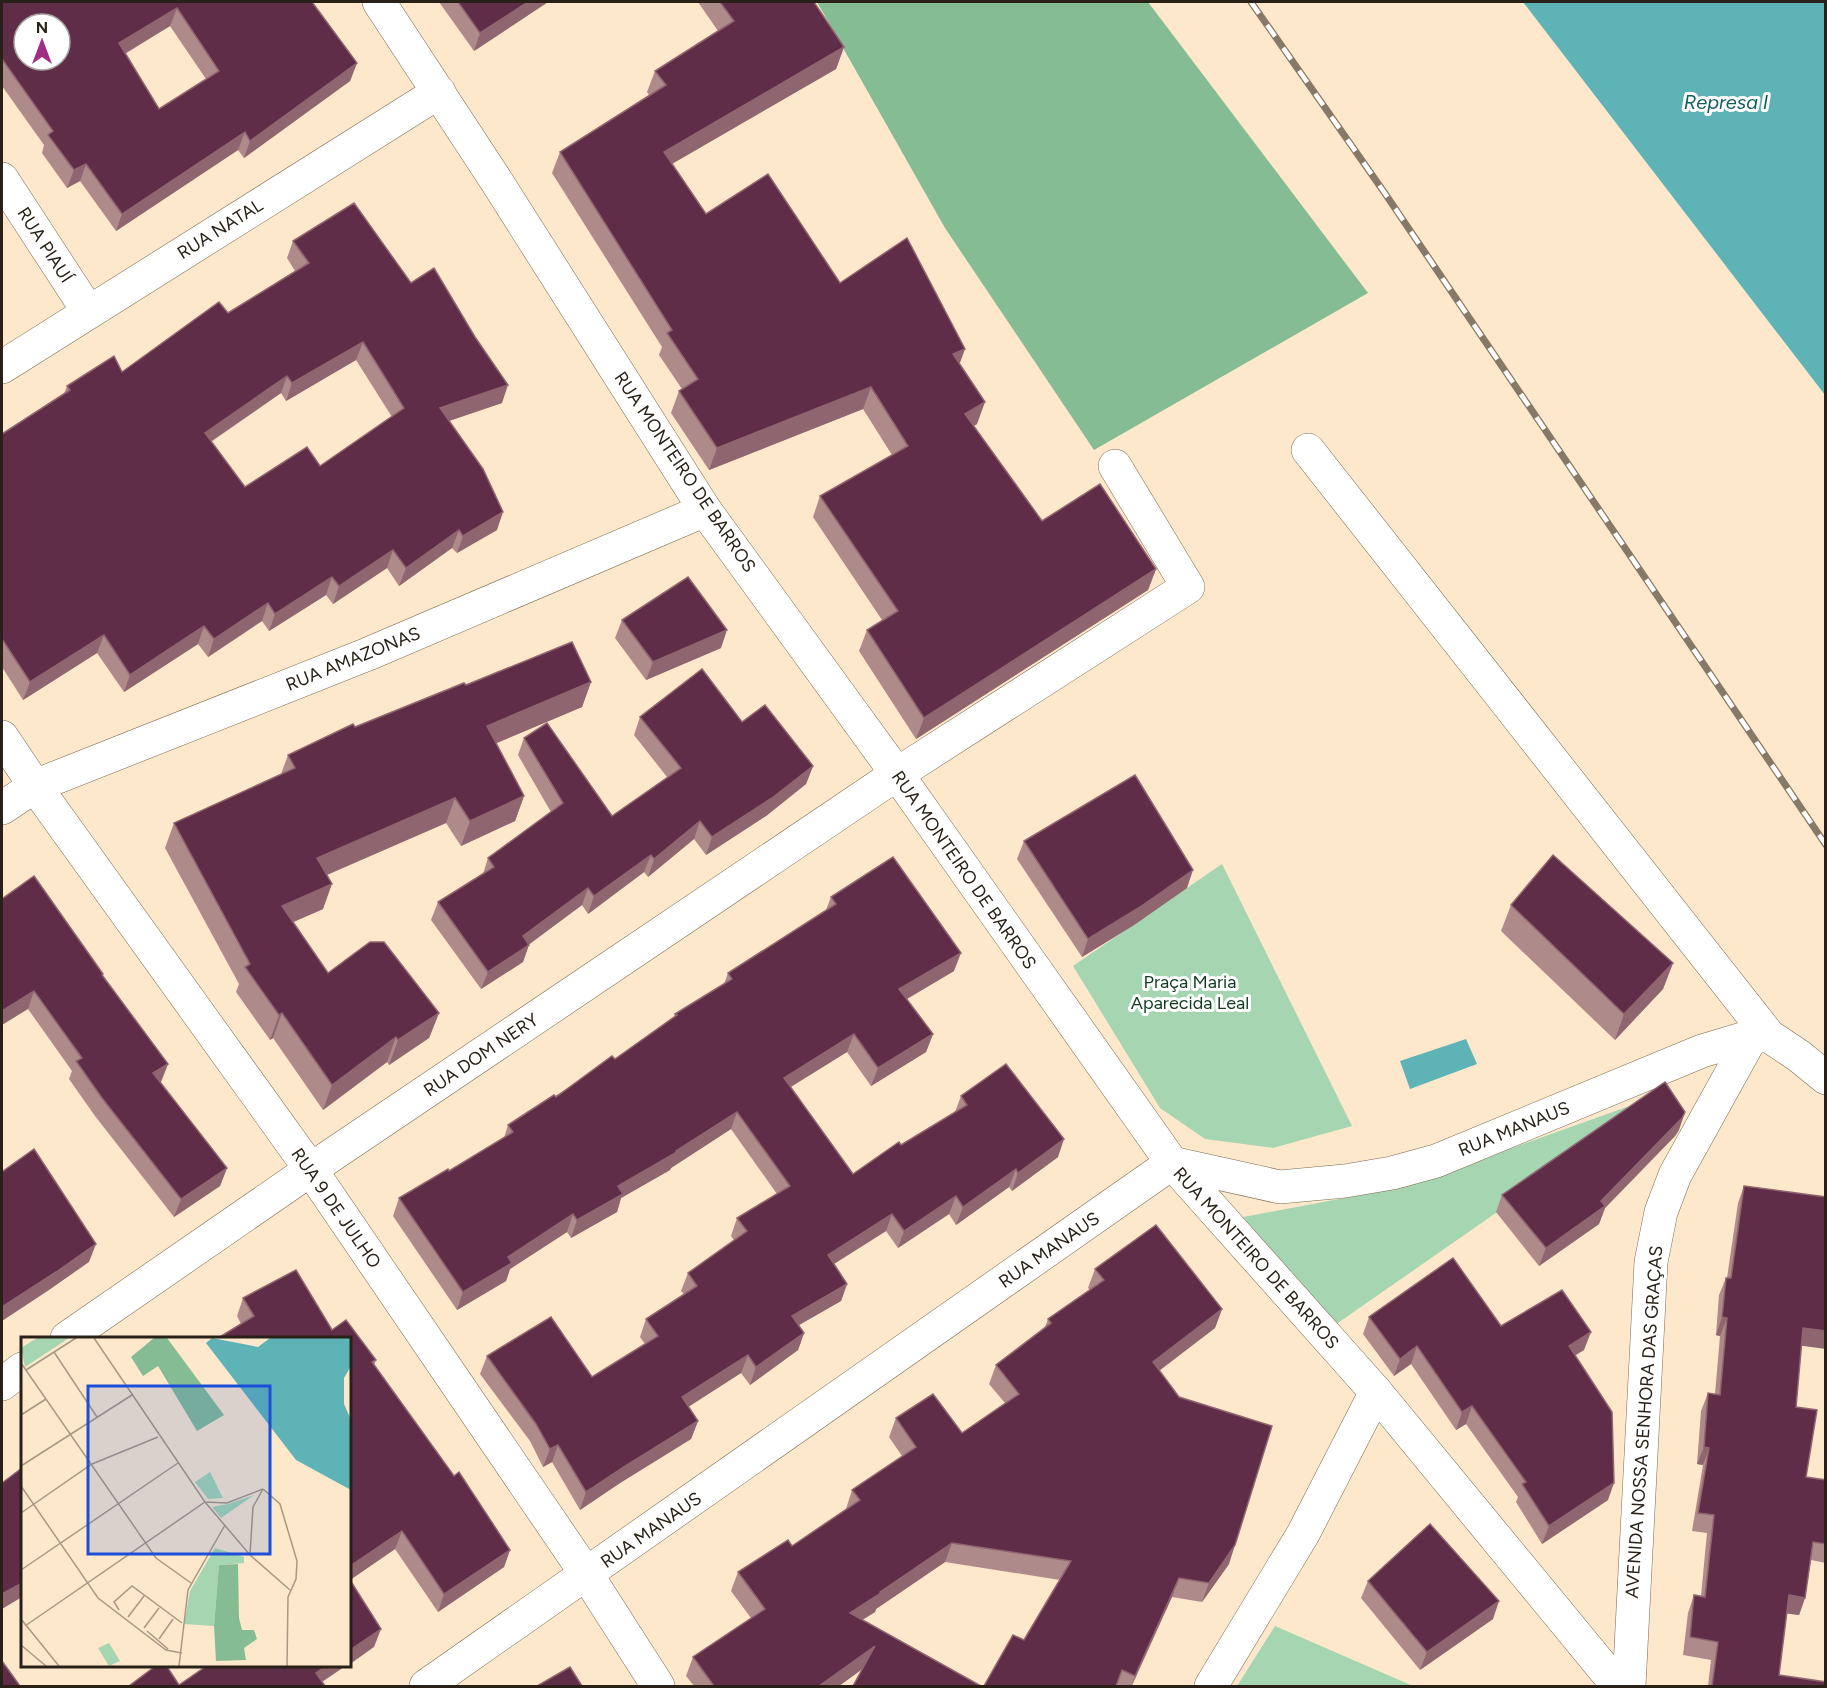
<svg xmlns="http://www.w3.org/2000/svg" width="1827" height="1688" viewBox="0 0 1827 1688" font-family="Figtree,sans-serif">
	<rect width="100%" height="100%" fill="#fde8cb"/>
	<g fill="#a5d6b1">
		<path d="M1222,864L1352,1126L1273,1148L1205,1139L1160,1108L1073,966Z"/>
		<path d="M1671,1091L1335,1325L1243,1217L1403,1187Z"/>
		<path d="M1275,1626L1413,1686H1237Z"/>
	</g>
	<path fill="#85bc93" d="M817,2H1148L1368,293L1094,450L945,228Z"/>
	<g fill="#5eb3b7">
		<path d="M1523,2H1825V395Z"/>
		<path d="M1466,1039L1477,1064L1410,1089L1400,1061Z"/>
	</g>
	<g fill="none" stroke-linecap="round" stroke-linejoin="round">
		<defs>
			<g id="minor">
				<path d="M379,2L497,182L705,510L897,774L1172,1163L1376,1392L1618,1686"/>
				<path d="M2,179L88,311"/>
				<path d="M2,367L439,92"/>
				<path d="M1308,450L1769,1036"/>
				<path d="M2,737L35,786L311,1170L587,1575L658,1686"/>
				<path d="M2,808L35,786L368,654L705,510"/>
				<path d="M67,1338L329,1157L897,774L1188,587L1115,466"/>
				<path d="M2,1384L22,1369"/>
				<path d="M426,1686L1172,1163L1280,1187L1345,1181L1392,1173L1436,1161L1702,1051L1752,1036H1769L1799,1056L1826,1078"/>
				<path d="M1211,1686L1303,1534L1376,1392"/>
				<path d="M1629,1686L1651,1262L1661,1212L1675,1175L1752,1036"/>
			</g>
		</defs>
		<use href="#minor" stroke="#7c6a51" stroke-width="34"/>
		<use href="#minor" stroke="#fff" stroke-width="33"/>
		<defs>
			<path id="rail" d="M1251,2L1384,192L1826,845"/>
		</defs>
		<use href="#rail" stroke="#877967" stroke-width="7"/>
		<use href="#rail" stroke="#fff" stroke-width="4.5" stroke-dasharray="14" stroke-linecap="butt"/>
	</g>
	<g fill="#ae8a8a" fill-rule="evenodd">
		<path d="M2,2H314V4L357,63L350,81L244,158L238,150L116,231L80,181L67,188L42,153L44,145L2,86ZM170,26L206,79L159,109L125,54Z"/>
		<path d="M439,2H548L474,51Z"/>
		<path d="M698,2H814L844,47L836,69L672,164L706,214L840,283L959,364L977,424L973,426L1042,521L1156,569L1148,590L916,739L859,651L867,630L882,620L813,517L820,496L892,455L863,409L709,470L671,413L679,391L682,389L659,355L662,347L552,173L560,152L649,95L647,92L655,71L718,31Z"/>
		<path d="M293,241L411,283L502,403L449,421L497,530L457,553L452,548L399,586L387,568L333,604L326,595L269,631L262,621L208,657L198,644L124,692L97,653L23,700L2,667V434L64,394L67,386L122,372L228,313L295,271L287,258ZM356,360L392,417L320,466L245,487L211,442L281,393L286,401Z"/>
		<path d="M622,620L721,648L646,680L615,638Z"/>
		<path d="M591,682L582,707L496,743L524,796L515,821L461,846L446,823L327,875L323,909L293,922L328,973L439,1013L429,1038L389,1065L387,1062L323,1110L273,1038L270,1040L236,992L239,984L165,848L174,823L281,774L288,755L355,727L466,685Z"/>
		<path d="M640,717L742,722L813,766L806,784L766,816L706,855L694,839L648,877L644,872L588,914L582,905L529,944L523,962L481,989L431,920L438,902L483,874L488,858L551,812L518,755L524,738L612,816L667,777L634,735Z"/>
		<path d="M1024,841L1187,888L1134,925L1082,957L1017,859Z"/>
		<path d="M831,897L954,971L907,999L933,1034L926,1052L871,1086L847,1052L791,1087L853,1174L955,1112L961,1096L1058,1157L1012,1191L1009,1187L956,1225L949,1214L898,1248L886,1231L834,1264L847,1284L841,1301L799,1325L804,1333L798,1350L750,1385L741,1373L688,1406L698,1421L691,1439L620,1483L580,1510L552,1462L543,1467L530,1441L480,1374L487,1356L592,1377L645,1344L640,1337L646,1319L684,1294L681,1291L688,1273L734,1240L731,1236L737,1218L777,1194L731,1129L671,1168L670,1170L621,1198L617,1212L571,1238L567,1232L510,1269L506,1281L457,1310L393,1216L399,1198L449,1171L504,1138L508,1125L615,1059L674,1017L675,1014L724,984L728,973L826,910Z"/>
		<path d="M2,899L103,974V976L168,1064L160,1083L227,1168L220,1186L174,1217L95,1116L69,1079L72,1071L28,1009Z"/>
		<path d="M1511,905L1673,963L1663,989L1615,1040L1501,931Z"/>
		<path d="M1679,1130L1675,1136L1605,1208L1599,1224L1539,1266L1496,1212L1502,1195Z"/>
		<path d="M1744,1186L1801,1346L1796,1407L1806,1477L1826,1480V1563L1811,1560L1805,1598L1799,1615L1787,1613L1779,1675L1826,1686H1708L1711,1660L1683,1655L1688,1613L1694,1595L1701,1596L1707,1533L1692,1531L1703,1465L1697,1464L1701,1411L1708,1393L1715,1394L1720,1336L1716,1335L1719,1295L1726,1278H1727L1738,1203Z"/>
		<path d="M1095,1269L1222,1309L1215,1328L1159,1370L1229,1564L1202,1602L1172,1597L1132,1686H984L1024,1640L1060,1580L945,1562L876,1609L875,1612L862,1620V1669L839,1686H694L686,1676L693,1657L751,1618L731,1591L738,1572L792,1546L846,1509L852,1490L902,1456L889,1437L896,1418L962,1433L1005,1403L989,1384L996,1365L1045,1327L1048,1319L1090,1290L1088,1288Z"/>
		<path d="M296,1270L332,1330L346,1320L376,1360L374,1365L454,1476L459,1472L510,1550L504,1567L438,1612L395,1549L350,1580V1338H218L241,1324L237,1316L243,1298Z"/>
		<path d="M1369,1317L1501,1326L1584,1350L1575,1355L1608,1500L1542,1544L1516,1502L1518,1497L1466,1424L1456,1430L1411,1364L1394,1376L1363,1334Z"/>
		<path d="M1368,1581L1493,1619L1420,1670L1361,1598Z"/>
	</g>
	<g fill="#8f656f">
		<path d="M528,2H548L474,51L480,33Z"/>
		<path d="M177,8L170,26L112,61L119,43Z"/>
		<path d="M844,47L836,69L656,173L664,152Z"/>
		<path d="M357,63L350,81L244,158L250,141Z"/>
		<path d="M245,132L238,150L116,231L122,214Z"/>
		<path d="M86,164L80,181L67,188L74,170Z"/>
		<path d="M363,342L356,360L286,401L292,383Z"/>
		<path d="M965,349L957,371L953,354Z"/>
		<path d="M287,376L281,393L198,450L205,433Z"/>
		<path d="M508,385L502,403L434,426L440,408Z"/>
		<path d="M871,387L863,409L709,470L717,448Z"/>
		<path d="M985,402L977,424L957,436L965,414Z"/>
		<path d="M503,512L497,530L457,553L463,536Z"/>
		<path d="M459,530L452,548L399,586L406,568Z"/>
		<path d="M393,550L387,568L333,604L339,586Z"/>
		<path d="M1156,569L1148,590L916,739L924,718Z"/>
		<path d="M332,577L326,595L269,631L275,614Z"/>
		<path d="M268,603L262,621L208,657L214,639Z"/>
		<path d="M204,626L198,644L124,692L130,675Z"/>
		<path d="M727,630L721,648L646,680L653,662Z"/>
		<path d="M104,635L97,653L23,700L30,682Z"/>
		<path d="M591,682L582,707L478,751L487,726Z"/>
		<path d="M813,766L806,784L766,816L706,855L712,837Z"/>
		<path d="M524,796L515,821L461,846L470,821Z"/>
		<path d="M455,798L446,823L308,883L317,858Z"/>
		<path d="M700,821L694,839L648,877L654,859Z"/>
		<path d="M651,855L644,872L588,914L594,896Z"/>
		<path d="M1193,870L1187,888L1134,925L1082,957L1088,939Z"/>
		<path d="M332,884L323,909L273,931L282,906Z"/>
		<path d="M588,888L582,905L527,946L529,945L523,962L481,989L488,972L523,936Z"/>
		<path d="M961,953L954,971L893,1007L899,989Z"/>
		<path d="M1673,963L1663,989L1615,1040L1624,1014Z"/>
		<path d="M34,991L28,1009L2,1025V1011Z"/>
		<path d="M282,1013L273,1038L270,1040L279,1015Z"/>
		<path d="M439,1013L429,1038L389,1065L398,1040Z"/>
		<path d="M854,1034L847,1052L777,1095L784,1078Z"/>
		<path d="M933,1034L926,1052L871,1086L878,1068Z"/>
		<path d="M396,1037L387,1062L323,1110L332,1085Z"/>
		<path d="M168,1064L161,1082L147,1091L153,1073Z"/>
		<path d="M737,1112L731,1129L671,1168L670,1170L621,1198L617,1212L571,1238L577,1220L618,1186L676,1151Z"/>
		<path d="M1685,1112L1679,1130L1675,1136L1605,1208L1599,1224L1539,1266L1546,1248L1601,1201Z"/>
		<path d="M1064,1139L1058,1157L1012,1191L1018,1173Z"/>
		<path d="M227,1168L220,1186L174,1217L181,1199Z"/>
		<path d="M1016,1169L1009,1187L956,1225L963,1207Z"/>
		<path d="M956,1196L949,1214L898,1248L904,1231Z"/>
		<path d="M573,1214L567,1232L510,1269L506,1281L457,1310L463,1292L508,1257Z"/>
		<path d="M892,1214L886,1231L821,1272L828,1255Z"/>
		<path d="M96,1244L89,1262L49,1290L2,1321V1307Z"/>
		<path d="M847,1284L841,1301L785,1333L792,1316Z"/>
		<path d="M1222,1309L1215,1328L1146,1381L1153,1362Z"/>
		<path d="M1722,1317L1727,1318L1720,1336L1716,1335Z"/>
		<path d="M1803,1328L1826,1331V1349L1796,1345Z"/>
		<path d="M1591,1332L1584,1350L1563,1363L1569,1346Z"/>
		<path d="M804,1333L798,1350L750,1385L756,1367Z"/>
		<path d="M1417,1346L1411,1364L1394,1376L1400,1359Z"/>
		<path d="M748,1355L741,1373L676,1415L682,1397Z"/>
		<path d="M1472,1406L1466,1424L1456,1430L1462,1412Z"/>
		<path d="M698,1421L691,1439L620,1483L580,1510L586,1492L627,1465Z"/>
		<path d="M558,1445L552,1462L543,1467L550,1449Z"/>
		<path d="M1704,1447L1709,1448L1703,1465L1697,1464Z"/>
		<path d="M1614,1483L1608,1500L1542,1544L1549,1526Z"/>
		<path d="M402,1531L395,1549L350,1580V1566Z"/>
		<path d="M952,1543L945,1562L876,1609L875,1612L843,1632L850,1613Z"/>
		<path d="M1235,1545L1229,1564L1202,1602L1209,1583Z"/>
		<path d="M510,1550L504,1567L438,1612L444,1594Z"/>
		<path d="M1179,1578L1172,1597L1131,1686L1135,1676Z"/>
		<path d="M22,1583V1597L2,1609V1594Z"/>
		<path d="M1789,1595L1805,1598L1799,1615L1782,1613Z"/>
		<path d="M1499,1601L1493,1619L1420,1670L1427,1652Z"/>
		<path d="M381,1629L374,1647L350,1664V1650Z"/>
		<path d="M875,1646L868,1665L839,1686H819Z"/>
		<path d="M327,1665H347L316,1686V1673Z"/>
	</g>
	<g fill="#602d48" stroke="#8f656f" stroke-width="1.5" fill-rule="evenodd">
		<path d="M2,2H312L357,63L250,141L245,132L122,214L86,164L74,170L48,135L53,131L2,59ZM177,8L219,71L159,109L119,43ZM24,24H60V60H24Z"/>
		<path d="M458,2H528L480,33Z"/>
		<path d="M720,2H814L844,47L664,152L706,214L768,174L840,283L907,238L965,349L953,354L985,402L965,414L1042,521L1100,484L1156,569L924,718L867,630L898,611L820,496L908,446L871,387L717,448L679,391L698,379L667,333L672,330L560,152L666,85L655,71L734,21Z"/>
		<path d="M354,203L411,283L434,268L475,337L508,385L440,408L483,469L503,512L463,536L459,530L406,568L393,550L339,586L332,577L275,614L268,603L214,639L204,626L130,675L104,635L30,682L2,639V434L70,390L67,386L114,356L122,372L219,302L228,313L309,263L293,241ZM363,342L404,408L320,466L307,447L245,487L205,433L287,376L292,383Z"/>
		<path d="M688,577L727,630L653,662L622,620Z"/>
		<path d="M572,642L591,682L487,726L524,796L470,821L455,798L317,858L332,884L282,906L328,973L370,942H384L439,1013L398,1040L396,1037L332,1085L282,1013L279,1015L245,967L250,964L174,823L295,768L288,755L353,724L355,727L464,683L466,685Z"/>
		<path d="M702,669L742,722L765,705L813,766L772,798L712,837L700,821L654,859L651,855L594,896L588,888L523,936L529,945L488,972L438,902L494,867L488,858L563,803L524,738L547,723L612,816L681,768L640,717Z"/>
		<path d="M1135,775L1193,870L1140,907L1088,939L1024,841Z"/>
		<path d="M1553,855L1673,963L1624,1014L1511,905Z"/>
		<path d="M893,857L961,953L899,989L933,1034L878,1068L854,1034L784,1078L853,1174L899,1142L901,1145L967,1105L961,1096L1006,1064L1064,1139L1018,1173L1016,1169L963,1207L956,1196L904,1231L892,1214L828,1255L847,1284L792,1316L804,1333L756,1367L748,1355L682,1397L698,1421L627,1465L586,1492L558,1445L550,1449L536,1424L487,1356L551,1317L592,1377L658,1336L646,1319L697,1286L688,1273L747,1231L737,1218L790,1186L737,1112L676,1151L677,1152L618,1186L623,1194L577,1220L573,1214L508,1257L512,1263L463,1292L399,1198L448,1169L449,1171L513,1132L508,1125L554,1095L556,1097L612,1056L615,1059L677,1015L675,1014L732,979L728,973L836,904L831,897Z"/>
		<path d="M34,876L103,974L102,975L168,1064L153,1073L227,1168L181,1199L102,1098L76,1061L82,1058L34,991L2,1011V899Z"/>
		<path d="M1665,1082L1685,1112L1682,1118L1601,1201L1605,1206L1546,1248L1502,1195Z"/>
		<path d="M34,1149L96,1244L56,1272L2,1307V1172Z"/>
		<path d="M1744,1186L1826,1197V1331L1803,1328L1796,1407L1817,1410L1806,1477L1826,1480V1544L1813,1542L1805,1598L1789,1595L1779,1675L1826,1682V1686H1712L1718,1642L1690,1637L1694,1595L1705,1597L1714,1515L1698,1513L1709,1448L1704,1447L1708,1393L1720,1395L1727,1318L1722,1317L1726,1278H1731Z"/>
		<path d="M1156,1225L1222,1309L1153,1362L1179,1397L1272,1426L1235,1545L1209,1583L1179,1578L1135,1676L1122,1670L1116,1686H984L1013,1635L1024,1640L1071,1561L952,1543L880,1592L881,1593L850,1613L981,1686H853L875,1646L819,1686H714L693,1657L765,1609L738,1572L788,1540L792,1546L860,1500L852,1490L916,1447L896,1418L933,1394L962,1433L1019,1394L996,1365L1051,1323L1048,1319L1104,1280L1095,1269Z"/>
		<path d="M1453,1258L1501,1326L1562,1290L1591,1332L1569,1346L1612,1412L1614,1483L1549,1526L1522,1484L1526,1482L1472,1406L1462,1412L1417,1346L1400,1359L1369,1317Z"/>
		<path d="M296,1270L332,1330L346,1320L376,1360L372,1362L454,1476L459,1472L510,1550L444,1594L402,1531L350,1566V1338H218L254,1316L243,1298Z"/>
		<path d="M22,1468V1583L2,1594V1483Z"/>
		<path d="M1430,1524L1499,1601L1427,1652L1368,1581Z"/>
		<path d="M350,1580L381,1629L350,1650Z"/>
		<path d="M2,1661L20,1686H2Z"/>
		<path d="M157,1665H166L179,1685L208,1665H327L316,1673L325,1686H129Z"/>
		<path d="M570,1667L582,1686H537Z"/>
	</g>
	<g text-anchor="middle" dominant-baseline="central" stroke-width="6" stroke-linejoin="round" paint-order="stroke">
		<g font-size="18" fill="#292117" stroke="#fff">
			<text transform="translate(220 229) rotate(-32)">RUA NATAL</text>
			<text transform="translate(45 245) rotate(57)">RUA PIAUÍ</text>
			<text transform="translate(685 472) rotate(56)">RUA MONTEIRO DE BARROS</text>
			<text transform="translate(353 659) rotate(-22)">RUA AMAZONAS</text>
			<text transform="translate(964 870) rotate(55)">RUA MONTEIRO DE BARROS</text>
			<text transform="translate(481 1055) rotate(-34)">RUA DOM NERY</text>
			<text transform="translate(1514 1129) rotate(-22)">RUA MANAUS</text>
			<text transform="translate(336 1208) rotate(55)">RUA 9 DE JULHO</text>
			<text transform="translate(1049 1250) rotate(-35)">RUA MANAUS</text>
			<text transform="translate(1256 1258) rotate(48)">RUA MONTEIRO DE BARROS</text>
			<text transform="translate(1644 1422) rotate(-86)">AVENIDA NOSSA SENHORA DAS GRAÇAS</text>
			<text transform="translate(651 1530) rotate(-35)">RUA MANAUS</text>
		</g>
		<g font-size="18" fill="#103b1f" stroke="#fff">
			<text x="1190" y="982">Praça Maria<tspan x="1190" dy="21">Aparecida Leal</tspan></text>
		</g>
		<g font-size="20" font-style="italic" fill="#135c60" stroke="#fff">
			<text x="1726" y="102">Represa I</text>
		</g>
	</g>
	<g transform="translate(21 1337)">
		<rect width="330" height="330" fill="#fde8cb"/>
		<path d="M16,1H48L4,30L0,11ZM189,135L202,161L187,162L174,145ZM233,158L200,181L191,170L207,167ZM194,211L223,220V226L198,228L193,289L163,287L169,254ZM88,306L99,324L88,329L77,311Z" fill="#a5d6b1"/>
		<path d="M133,1H146L203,78L176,94L137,29L122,39L110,20ZM217,227L218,281L221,293H233L236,302L223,311L225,323L195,324L193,289L198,228Z" fill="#85bc93"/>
		<path d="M191,1L237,10L249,1H330V29L323,41V67L330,83V153L275,123L185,6Z" fill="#5eb3b7"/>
		<path fill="none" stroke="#a89883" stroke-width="1.5" d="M73,1L184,165L229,218L269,253M33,15L76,80M0,26L135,221L170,246M5,33L55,1M0,78L25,62M0,129L111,58M0,149L77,261L145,313L161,316M242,152L259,167L276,224L275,242L267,260L266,329M0,176L71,127L137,100M229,217L232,170L242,152M0,233L157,126M98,273L93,265L111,249L161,286M107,280L123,259M0,282L38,329M4,289L184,165L206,166L242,152M123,291L138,271M126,294L147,312M138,302L152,282M0,308L25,329M158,329L167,253L204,188"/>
		<path fill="#1d4ed8" fill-opacity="0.15" stroke="#1d4ed8" stroke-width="3" d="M67,49H249V217H67Z"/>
		<rect width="330" height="330" fill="none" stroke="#292117" stroke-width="3"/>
	</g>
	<rect width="1827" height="1688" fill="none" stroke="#292117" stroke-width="6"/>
	<g transform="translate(42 42)"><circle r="28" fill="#ffffff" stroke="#a9a6a2" stroke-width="1.5"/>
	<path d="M0-4.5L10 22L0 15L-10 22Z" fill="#a12d87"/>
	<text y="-9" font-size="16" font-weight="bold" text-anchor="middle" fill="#292117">N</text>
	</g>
</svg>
